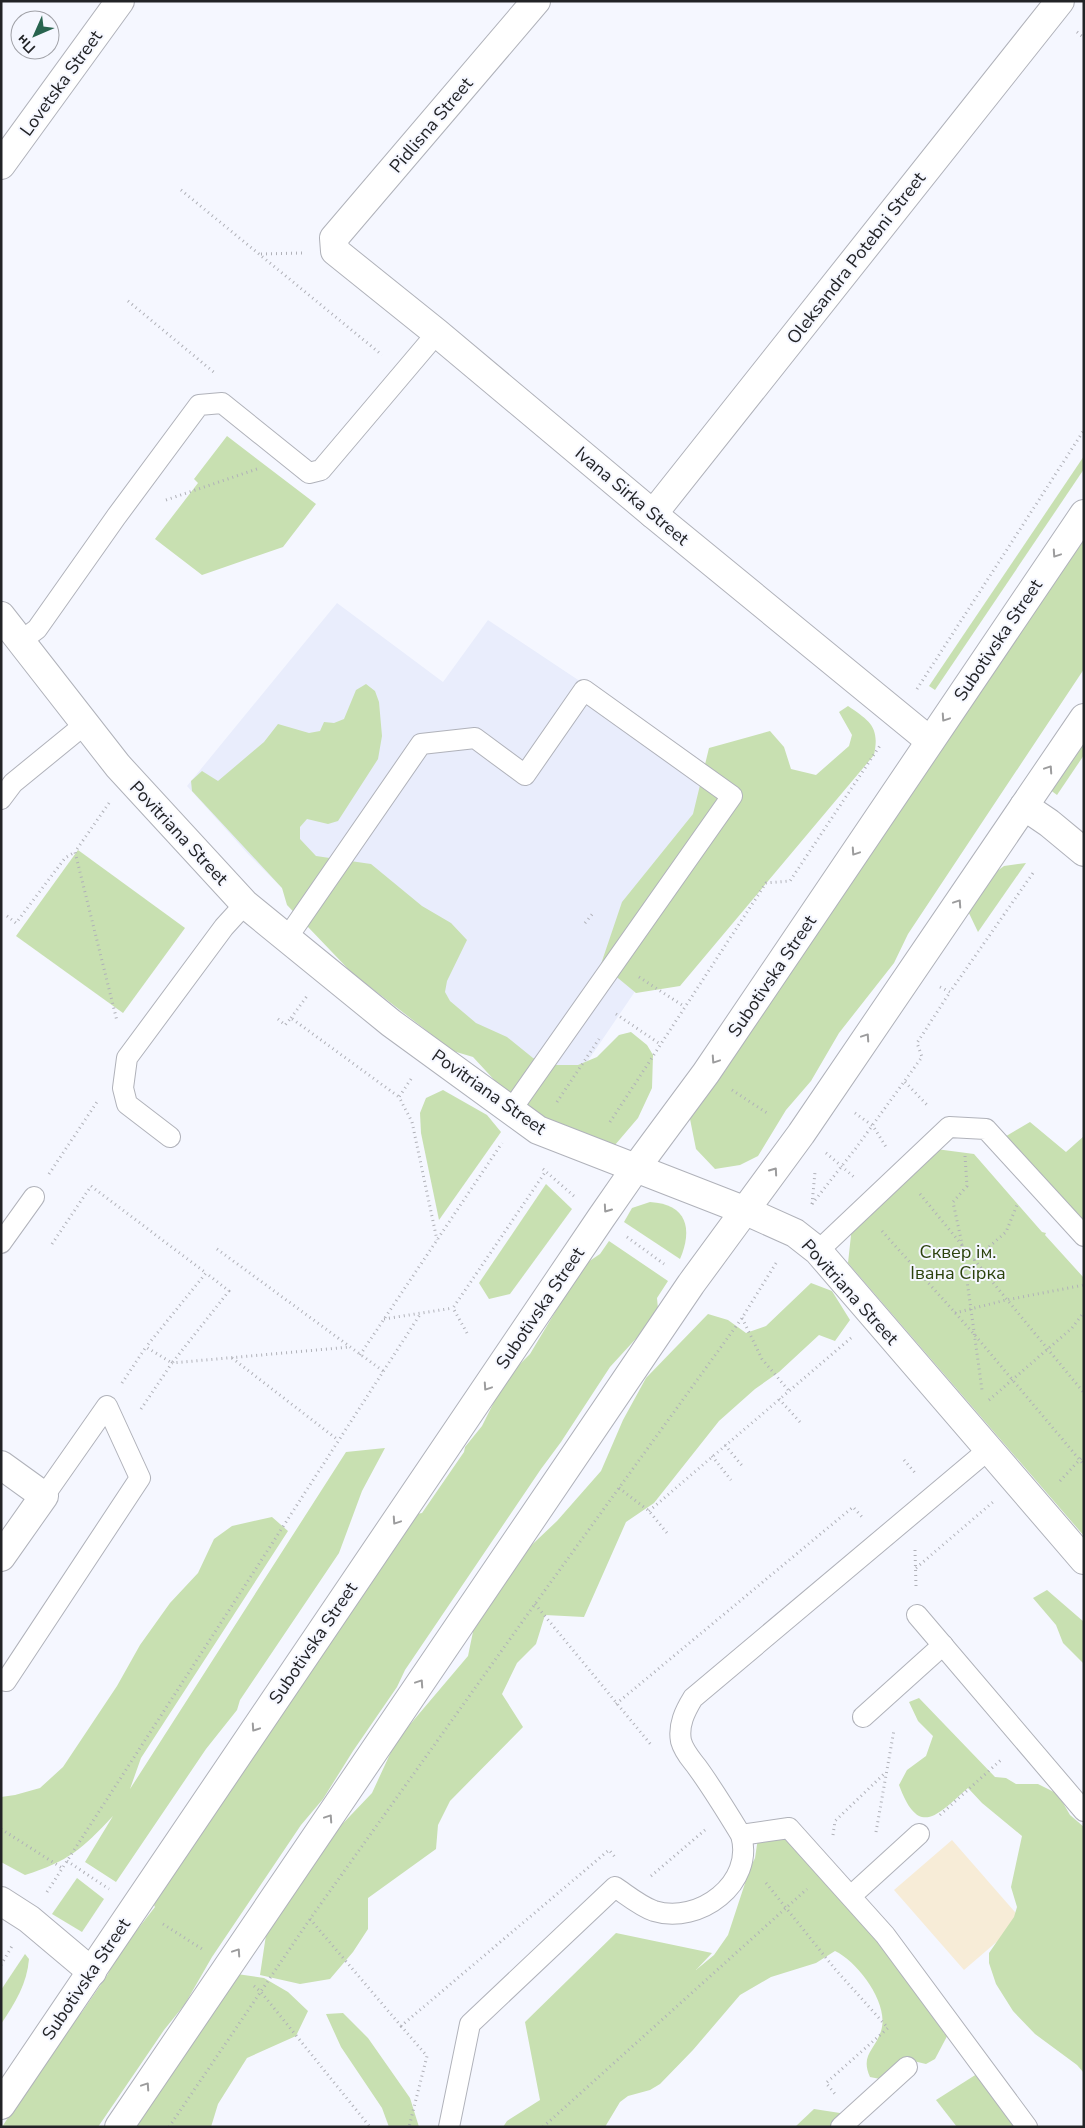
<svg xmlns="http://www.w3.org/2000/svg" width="1085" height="2128" viewBox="0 0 1085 2128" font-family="'Nunito Sans',sans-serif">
	<rect width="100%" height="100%" fill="#f5f7ff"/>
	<path fill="#f7ecd7" d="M952,1840L1022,1920L964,1970L894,1890Z"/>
	<path fill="#e9edfc" d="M337,603L443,682L488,620L763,803L562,1099L291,897L248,854L187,786Z"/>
	<g fill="#c8e0b1">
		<path d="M227,436L316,504L283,547L202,575L155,539L198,483L194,479Z"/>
		<path d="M1084,456V469L935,690L929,686Z"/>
		<path d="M1084,536V669L908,934L894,963L839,1033L811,1081L786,1110L758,1156L740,1165L715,1169L696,1149L690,1119L704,1095L726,1070L724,1068L1028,622L1031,603Z"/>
		<path d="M366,684L375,691L379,702L382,736L378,759L338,821L328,824L307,819L300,827V839L316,856L371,864L422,906L451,923L467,940L447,981L445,992L450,1001L476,1023L507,1037L533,1058L555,1065H578L597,1057L619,1035L631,1032L647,1045L653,1055L652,1088L638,1118L609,1152L557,1148L473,1057L453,1051L352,973L287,905L282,888L192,791L191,781L202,771L218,781L264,742L278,724L309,733L320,731L324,722L334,723L344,719L356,690Z"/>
		<path d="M848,706C870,721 880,727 874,755L680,986L636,993L601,964L622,902L693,814L709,748L770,731L784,747L791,769L816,775L849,746L852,735L839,712Z"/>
		<path d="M1084,737V755L1057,795L1049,789Z"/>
		<path d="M78,850L185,928L123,1013L16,936Z"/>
		<path d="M1026,863L978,932L967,909L989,877L1004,866Z"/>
		<path d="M443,1090L487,1115L501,1132L439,1220L421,1133L420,1113L426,1098Z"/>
		<path d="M1030,1122L1066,1152L1084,1136V1227L1003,1138Z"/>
		<path d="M936,1149L974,1154L1042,1232L1046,1233L1045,1235L1084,1278V1536L848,1263L852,1226Z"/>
		<path d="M546,1184L572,1209L510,1294L489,1299L479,1283Z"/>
		<path d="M650,1202C687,1204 693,1229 680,1259L624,1222L632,1208Z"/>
		<path d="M609,1241L668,1281L657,1298L658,1309L642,1332L610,1367L561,1442L541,1469L405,1670L397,1687L353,1751L323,1799L301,1825L212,1957L185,2004L164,2030L98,2127H2L59,2038L82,2012L108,1974L115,1958L155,1907L154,1905L167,1884L399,1533L417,1514L422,1513L464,1452L465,1447L482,1426L506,1378L530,1354L572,1284L588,1262L600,1254Z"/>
		<path d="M811,1283L832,1291L850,1320L835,1341L819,1335L779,1372L755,1389L719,1421L654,1503L626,1522L584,1617L545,1615L536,1644L517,1663L502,1694L523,1727L450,1801L438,1825L436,1849L368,1898V1929L353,1952L330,1979L300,1984L260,1975L266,1935L329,1838L372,1793L396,1741L468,1656L475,1622L498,1577L557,1521L601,1471L623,1420L646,1378L708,1314L728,1320L746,1333L766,1326Z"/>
		<path d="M385,1448L362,1491L339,1553L240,1700L237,1710L206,1749L116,1882L85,1862L113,1816C82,1849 69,1861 25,1875L1,1862V1797L15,1795L40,1788L63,1767L117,1686L140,1645L170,1603L198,1573L214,1539L232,1526L272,1517L288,1531L141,1758L130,1789L346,1452Z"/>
		<path d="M1047,1590L1084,1622V1664L1063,1643L1056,1625L1033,1598Z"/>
		<path d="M919,1698L995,1777L1006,1778L1016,1784H1038L1058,1794L1070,1815L1084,1827V2073L1077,2065L1035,2034L1013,2011L996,1984L989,1963V1953L1014,1917L1017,1907L1011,1887L1022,1836L982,1803L968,1788C937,1815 919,1839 899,1785L907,1770L926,1756L933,1736L918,1721L909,1702Z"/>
		<path d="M774,1825L941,2011L944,2034L953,2025L935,2059L926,2064L905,2059L880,2079L870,2077C860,2055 875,2050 881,2031C890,2004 858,1962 835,1951L816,1963L771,1977L740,1995L693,2050L660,2084L650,2090L628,2096L620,2102L605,2127H503L507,2121L540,2100L525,2022L616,1933L712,1953L696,1970L714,1955L728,1935L750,1868L755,1858L758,1838Z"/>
		<path d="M77,1878L104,1899L82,1932L52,1914Z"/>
		<path d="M25,1954L29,1959C27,1984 15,2003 1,2024V1990Z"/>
		<path d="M237,1974L264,1978L288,1992L308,2011L296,2036L247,2058L218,2104L211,2127H126Z"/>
		<path d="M343,2013L368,2038L410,2098L419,2127H389L382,2108L341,2047L326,2014Z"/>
		<path d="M980,2072L1030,2127H957L936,2100Z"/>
		<path d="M814,2109L840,2113L845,2127H795Z"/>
	</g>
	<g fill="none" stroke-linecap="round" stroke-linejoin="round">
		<defs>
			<g id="lane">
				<path d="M21,641L37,629L116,517L199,405L222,403L309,473L321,470L437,333"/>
				<path d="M1,799L13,783L84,725"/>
				<path d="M287,938L421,744L475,738L525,775L584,690L732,796L511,1110"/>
				<path d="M170,1137L127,1104L123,1088L127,1058L224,927L245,904"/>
				<path d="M1,1243L34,1197"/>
				<path d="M818,1251L949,1127L986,1129L1084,1236"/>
				<path d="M917,1615L1084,1811"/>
				<path d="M1,1680L6,1681L140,1478L107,1406L44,1496"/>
				<path d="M863,1717L943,1645"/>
				<path d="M741,1835L789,1828L885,1935L1027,2127"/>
				<path d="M851,1896L919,1834"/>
				<path d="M449,2127L470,2024L615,1887C627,1895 640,1906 654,1911C699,1925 755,1883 741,1835C727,1812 713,1789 697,1767C691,1759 684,1752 681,1741C678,1725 685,1711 693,1698L988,1450"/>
				<path d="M841,2127L907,2067"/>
			</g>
			<g id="street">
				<path d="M536,1L334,238L335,251L437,333L653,514L930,741"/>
				<path d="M1,165L120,1"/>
				<path d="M653,514L1060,1"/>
				<path d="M1024,806L1049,823L1084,852"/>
				<path d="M746,1211L795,1233L818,1251L1084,1560"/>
				<path d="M1,1465L44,1496L1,1557"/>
				<path d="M1,1901L29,1919L92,1972"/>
			</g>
			<g id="secondary">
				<path d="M1,616L118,766L245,904L391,1023L538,1130L746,1211"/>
				<path d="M1,2105L601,1218L635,1169L706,1073L1084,514"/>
				<path d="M119,2127L691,1284L801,1134L1084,718"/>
			</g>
		</defs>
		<use href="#lane" stroke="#b0b2ba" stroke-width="22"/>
		<use href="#street" stroke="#b0b2ba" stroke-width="30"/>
		<use href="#secondary" stroke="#b0b2ba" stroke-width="30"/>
		<g stroke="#b0b1b8" stroke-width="3" stroke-dasharray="1 4" stroke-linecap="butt">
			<path d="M1077,32L1084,38"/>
			<path d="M181,190L382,355"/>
			<path d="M261,254L302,253"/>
			<path d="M128,301L216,374"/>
			<path d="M166,500L257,469"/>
			<path d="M917,689L1084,430"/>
			<path d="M109,803L75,852L117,1021"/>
			<path d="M7,916L16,923L65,858L75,852"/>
			<path d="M585,923L594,912"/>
			<path d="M639,977L685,1007"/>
			<path d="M940,987L950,992L1033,873"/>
			<path d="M616,1014L660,1044"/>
			<path d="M291,1018L307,996"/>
			<path d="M278,1019L285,1025L291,1018L399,1097"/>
			<path d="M411,1079L399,1097L412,1122L437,1240"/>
			<path d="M905,1082L928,1106"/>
			<path d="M732,1090L767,1113"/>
			<path d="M557,1102L599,1039"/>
			<path d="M855,1113L873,1126L886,1147"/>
			<path d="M610,1122L766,883L790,881L881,744"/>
			<path d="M826,1153L854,1177"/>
			<path d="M965,1156L967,1186L953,1202L962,1244L982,1390"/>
			<path d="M543,1169L575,1197"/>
			<path d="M49,1174L97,1102"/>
			<path d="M920,1194L1084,1393"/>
			<path d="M812,1204L815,1172"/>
			<path d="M812,1204L856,1148L922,1057L917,1043L950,992"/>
			<path d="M882,1231L974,1334L1084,1465"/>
			<path d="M627,1237L664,1264"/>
			<path d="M52,1244L91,1186L206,1273L146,1347"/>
			<path d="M217,1249L383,1371"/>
			<path d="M974,1260L1006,1232L1017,1205"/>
			<path d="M955,1313L1006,1300L1084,1285"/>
			<path d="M742,1318L762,1359L789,1391"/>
			<path d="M384,1319L453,1308"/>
			<path d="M467,1333L453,1308L546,1171"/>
			<path d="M360,1355L502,1143"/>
			<path d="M232,1358L338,1440"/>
			<path d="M122,1383L146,1347L172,1363L229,1291L206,1273"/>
			<path d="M779,1399L800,1422"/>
			<path d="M989,1400L1072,1328L1084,1312"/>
			<path d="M141,1409L172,1363L350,1347"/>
			<path d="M725,1445L744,1468"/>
			<path d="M712,1456L731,1480"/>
			<path d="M904,1460L916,1474"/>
			<path d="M1060,1481L1084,1455"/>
			<path d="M619,1488L649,1511L667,1533"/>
			<path d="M649,1511L851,1338"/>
			<path d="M915,1550L916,1586"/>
			<path d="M916,1568L993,1502"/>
			<path d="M535,1604L652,1746"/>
			<path d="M616,1704L853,1507L862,1517"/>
			<path d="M940,1815L1002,1759"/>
			<path d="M1,1829L62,1868"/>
			<path d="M876,1832L894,1730"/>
			<path d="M833,1835L835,1821L886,1772"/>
			<path d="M67,1861L109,1889"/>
			<path d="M651,1876L705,1830"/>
			<path d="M766,1883L835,1969L888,2028L826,2083L835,2094"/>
			<path d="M47,1892L421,1313"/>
			<path d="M310,1919L401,2026L609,1850L615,1857"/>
			<path d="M163,1924L202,1949"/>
			<path d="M1,1965L12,1946"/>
			<path d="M254,1986L261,1992L370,2127"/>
			<path d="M401,2026L427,2056L409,2127"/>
			<path d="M169,2127L310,1919L535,1604L742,1318L778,1260"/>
			<path d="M543,2127L807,1889"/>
		</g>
		<use href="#lane" stroke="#fff" stroke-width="20"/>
		<use href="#street" stroke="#fff" stroke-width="28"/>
		<use href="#secondary" stroke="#fff" stroke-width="28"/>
	</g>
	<defs><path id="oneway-chevron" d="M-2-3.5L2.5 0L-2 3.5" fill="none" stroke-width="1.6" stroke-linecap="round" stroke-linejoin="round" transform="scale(1.25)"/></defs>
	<g stroke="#9c9c9d">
		<use href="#oneway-chevron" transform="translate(1056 554) rotate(124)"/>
		<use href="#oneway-chevron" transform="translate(945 718) rotate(124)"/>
		<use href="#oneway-chevron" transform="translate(1049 769) rotate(-56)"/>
		<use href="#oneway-chevron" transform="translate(855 852) rotate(124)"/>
		<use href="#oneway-chevron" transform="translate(958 903) rotate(-56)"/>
		<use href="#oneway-chevron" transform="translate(866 1037) rotate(-56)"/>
		<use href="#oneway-chevron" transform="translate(715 1060) rotate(124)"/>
		<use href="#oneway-chevron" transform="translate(774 1171) rotate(-55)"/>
		<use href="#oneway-chevron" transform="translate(607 1209) rotate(125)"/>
		<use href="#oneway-chevron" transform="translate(487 1387) rotate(124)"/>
		<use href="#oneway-chevron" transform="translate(396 1521) rotate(124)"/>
		<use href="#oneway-chevron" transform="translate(420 1683) rotate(-56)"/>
		<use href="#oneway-chevron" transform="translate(255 1728) rotate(124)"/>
		<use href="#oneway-chevron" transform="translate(329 1818) rotate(-56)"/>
		<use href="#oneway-chevron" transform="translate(237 1952) rotate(-56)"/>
		<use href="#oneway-chevron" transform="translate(146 2086) rotate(-56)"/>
	</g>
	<g text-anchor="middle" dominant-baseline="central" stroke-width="4" stroke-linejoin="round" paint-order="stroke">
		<g font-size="18" fill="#222326" stroke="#f5f7ff">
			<text transform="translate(61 83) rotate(-54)">Lovetska Street</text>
			<text transform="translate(431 125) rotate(-50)">Pidlisna Street</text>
			<text transform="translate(856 258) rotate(-52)">Oleksandra Potebni Street</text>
			<text transform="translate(632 496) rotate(40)">Ivana Sirka Street</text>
			<text transform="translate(998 640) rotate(-56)">Subotivska Street</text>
			<text transform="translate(179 833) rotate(47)">Povitriana Street</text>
			<text transform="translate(772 976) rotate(-56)">Subotivska Street</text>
			<text transform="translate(489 1092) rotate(35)">Povitriana Street</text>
			<text transform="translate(850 1292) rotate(48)">Povitriana Street</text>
			<text transform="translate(540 1308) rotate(-56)">Subotivska Street</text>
			<text transform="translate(313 1643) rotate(-56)">Subotivska Street</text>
			<text transform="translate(86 1979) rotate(-56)">Subotivska Street</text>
		</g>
		<g font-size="18" fill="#2b420c" stroke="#f5f7ff">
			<text x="958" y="1252">Сквер ім.<tspan x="958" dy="21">Івана Сірка</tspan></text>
		</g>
	</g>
	<rect width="1085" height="2128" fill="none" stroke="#222326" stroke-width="5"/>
	<g transform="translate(35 35) rotate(225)"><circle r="24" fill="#f5f7ff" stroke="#a1a2a8"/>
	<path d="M0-4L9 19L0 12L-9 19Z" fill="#28644f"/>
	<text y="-8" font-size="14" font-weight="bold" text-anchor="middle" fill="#222326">Пн</text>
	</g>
</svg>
